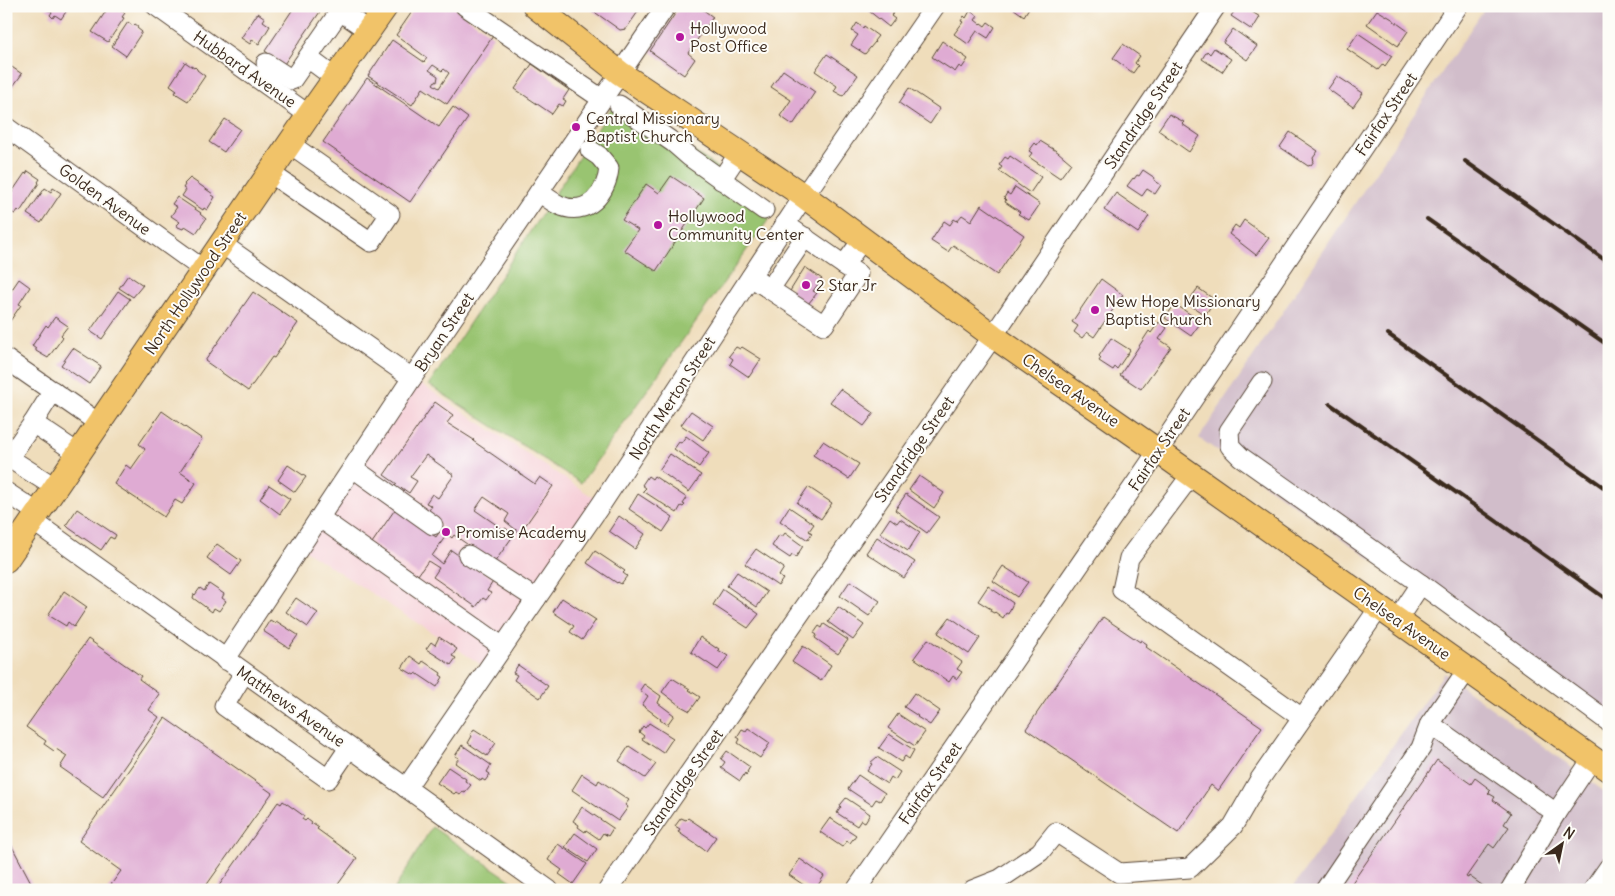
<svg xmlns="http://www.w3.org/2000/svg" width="1615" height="896" viewBox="0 0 1615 896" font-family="Delius,sans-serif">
	<rect width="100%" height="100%" fill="#fdfcf7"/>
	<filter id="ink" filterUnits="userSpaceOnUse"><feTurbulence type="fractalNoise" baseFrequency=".02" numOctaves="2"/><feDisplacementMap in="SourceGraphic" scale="10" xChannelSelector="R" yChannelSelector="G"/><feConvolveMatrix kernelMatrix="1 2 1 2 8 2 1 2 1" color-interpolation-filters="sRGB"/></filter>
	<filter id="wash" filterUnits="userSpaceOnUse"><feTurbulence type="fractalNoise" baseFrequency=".0096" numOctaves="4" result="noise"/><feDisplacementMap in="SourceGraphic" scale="20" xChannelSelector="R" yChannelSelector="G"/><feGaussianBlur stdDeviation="1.12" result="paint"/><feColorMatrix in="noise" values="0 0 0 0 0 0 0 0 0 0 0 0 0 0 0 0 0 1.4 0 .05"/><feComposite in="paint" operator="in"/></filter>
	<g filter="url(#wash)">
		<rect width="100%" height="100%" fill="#efddbb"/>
		<path fill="#f6cfd8" d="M412,378L602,503L488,669L300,547Z"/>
		<g fill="#d1bdca">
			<path d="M1486,6H1609V727L1199,438Z"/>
			<path d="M1444,673L1609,795V890H1291Z"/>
		</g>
		<g fill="#99c471" stroke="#6a7748">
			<path d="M618,98L776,209L581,483L429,385Z"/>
			<path d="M432,827L525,890H394Z"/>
		</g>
		<g id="blocks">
			<g fill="#dfabd3" fill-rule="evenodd">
				<path d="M48,6H70L61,19L55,15L53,18L50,15L52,12L46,9Z"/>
				<path d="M111,6H114L125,13L122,17L124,18L108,42L92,32L108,8L110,9Z"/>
				<path d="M295,6H324L282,67L275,58L273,56L272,58L268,56L269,54L265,51Z"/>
				<path d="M416,6H452L493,36L447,104L423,88L412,105L368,76L392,40L424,62L427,58L396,35ZM433,65L442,71L444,69L449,73L439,88L433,84L435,81L437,82L438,76L429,70Z"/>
				<path d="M586,6H642L626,29L620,30Z"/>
				<path d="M686,6H698L713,17L688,53L695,59L684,75L650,51L679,8L683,10Z"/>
				<path d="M872,6H890L896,10L891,16L895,19L889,27L869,11Z"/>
				<path d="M1010,6H1030L1024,16Z"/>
				<path d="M1243,6L1260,17L1252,30L1231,16L1236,9L1239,11Z"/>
				<path d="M1377,10L1394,20V21L1408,31L1398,46L1367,24Z"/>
				<path d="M970,11L978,16L975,20L980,24L981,23L985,26L988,22L995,27L988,38L977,31L968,44L954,34L963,22L961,21L964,16L966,18Z"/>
				<path d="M258,13L265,18L263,21L270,26L259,44L252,40L250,44L241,38Z"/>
				<path d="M128,22L133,26L135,24L138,26L137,28L142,32L126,56L112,46Z"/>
				<path d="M857,23L863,28L864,26L878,36L874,41L875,42L865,54L851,45L858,35L852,31Z"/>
				<path d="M1233,29L1257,46L1247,60L1223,43Z"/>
				<path d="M1358,33L1392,56L1385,66L1383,64L1378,70L1347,49Z"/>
				<path d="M942,41L968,59L962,68L959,66L955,72L932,57Z"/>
				<path d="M1123,44L1140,56L1135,63L1138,66L1133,73L1113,58Z"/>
				<path d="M1214,48L1231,59L1222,72L1202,59L1207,51L1210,54Z"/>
				<path d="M827,54L858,75L843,96L834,91L837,86L815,71Z"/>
				<path d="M185,62L194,68L195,67L197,69V70L205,76L188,101L175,93L177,90L170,85Z"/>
				<path d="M6,63L22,74L11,89L6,86Z"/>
				<path d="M532,64L569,90L563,99L566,101L563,106L559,104L552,114L515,89Z"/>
				<path d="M783,70L815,92L793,125L780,116L791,100L771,87Z"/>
				<path d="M1337,76L1363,93L1353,107L1328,89Z"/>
				<path d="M367,78L439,127L453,107L468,118L410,202L323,142Z"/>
				<path d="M909,88L940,109L930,124L899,103Z"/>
				<path d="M1169,114L1184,122L1182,124L1200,136L1189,152L1158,130Z"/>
				<path d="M225,119L240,129L224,152L209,142Z"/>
				<path d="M1290,132L1318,151L1313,158L1314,161L1311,165L1308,166L1280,147Z"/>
				<path d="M1040,141L1058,152L1071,163L1060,178L1029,157L1032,153L1029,151L1035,143L1037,145Z"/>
				<path d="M1010,156L1041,177L1030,193L999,171L1002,167L999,165L1005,157L1008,159Z"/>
				<path d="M1143,170L1155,178L1154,180L1161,185L1155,194L1147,189L1142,196L1127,186L1133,178L1134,179L1137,175L1139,176Z"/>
				<path d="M28,171L40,179L38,182L39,183L20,212L18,210L15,214L9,211L11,207L6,204V201L25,173L26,174Z"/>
				<path d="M671,176L704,198L656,271L624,250L638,230L622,220L646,184L659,193Z"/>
				<path d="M190,178L213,194L212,195L215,197L207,210L204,208L203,210L182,196L186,190L183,188L185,185L184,184Z"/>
				<path d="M1015,187L1040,204L1029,220L1018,214L1020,212L1005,202L1006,200L1004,198L1007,193L1010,195Z"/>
				<path d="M45,188L51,192L53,188L61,193L41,223L27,214Z"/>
				<path d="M1116,193L1149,216L1138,233L1104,210Z"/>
				<path d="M177,197L201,213L200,214L206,219L196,233L185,226L183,229L178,227L177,225L180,222L171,216L177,207L172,204Z"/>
				<path d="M981,205L1024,235L997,275L953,245L948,252L931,241L944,221L950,225L954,219L957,221L962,215L971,221Z"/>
				<path d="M1244,220L1269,238L1256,255L1229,234L1235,225L1239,228Z"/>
				<path d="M805,267L822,279L813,291L817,293L808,304L787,296Z"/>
				<path d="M128,275L143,285L133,297L119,288Z"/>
				<path d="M19,279L30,287L19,304L21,305L8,324L6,323V298Z"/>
				<path d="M1101,279L1123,295L1094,337L1087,332L1082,338L1074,332L1078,326L1072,322Z"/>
				<path d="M1198,288L1215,300L1205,315L1187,303Z"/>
				<path d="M118,291L130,299L102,339L90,331Z"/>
				<path d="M253,292L298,323L274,358L272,357L248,391L205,361Z"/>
				<path d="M1175,304L1200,321L1198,324L1199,325L1191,336L1165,318Z"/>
				<path d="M55,317L68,326L61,335L63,337L48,358L36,351V349L32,346L46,325L48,327Z"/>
				<path d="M1159,322L1167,328L1159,339L1171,347L1141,389L1120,375L1149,331L1151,333Z"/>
				<path d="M1111,338L1130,350L1117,369L1115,367L1113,370L1099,361L1101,358L1099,356Z"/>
				<path d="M736,347L740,349L742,347L761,359L749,377L730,364L733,359L729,356Z"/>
				<path d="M73,348L101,366L89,384L61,365Z"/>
				<path d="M840,389L874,413L864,426L830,402Z"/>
				<path d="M435,402L453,415L447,423L474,440L473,441L535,484L540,477L553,486L520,533L505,521L509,514L484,497L475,510L504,530L505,528L508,530L507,532L513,536L494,563L454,535L452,538L447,534L432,556L442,564L451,550L494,580L487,591L491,593L486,600L483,598L476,607L433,577L439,568L428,561L418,575L372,543L396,508L436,537L443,527L426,515L424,511L426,508L429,510L432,506L426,503L432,494L438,498L454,475L426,455L410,477L417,481L409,493L402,488L399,491L394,487L397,484L384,475Z"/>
				<path d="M162,411L202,439L180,472L196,483L182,504L175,500L164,517L114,484L126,465L131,469L145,449L139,444Z"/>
				<path d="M691,411L713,426L703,440L681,425Z"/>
				<path d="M686,436L709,453L699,467L674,449L679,442L681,443Z"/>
				<path d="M823,441L859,464L849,479L813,455Z"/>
				<path d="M670,454L701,475L689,492L659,470Z"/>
				<path d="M288,465L306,477L295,492L278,480Z"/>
				<path d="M648,476L652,479L654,476L687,498L683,504L685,505L683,507L681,506L677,513L643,491L646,488L642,485Z"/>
				<path d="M919,476L944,493L934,508L909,490Z"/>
				<path d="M269,485L290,499L280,514L260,499Z"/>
				<path d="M808,487L832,503L821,519L797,503Z"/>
				<path d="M638,494L673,517L663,532L629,509Z"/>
				<path d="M906,494L939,517L927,533L895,510Z"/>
				<path d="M789,507L814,524L809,531L812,533L808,540L780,521Z"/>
				<path d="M77,509L116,535L114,539L110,537L101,550L69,528L66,525Z"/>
				<path d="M619,516L645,534L635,549L609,531Z"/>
				<path d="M890,518L897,523L900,519L920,532L908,551L880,533Z"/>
				<path d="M785,533L803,546L796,557L792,555L790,558L772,546L779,535L782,537Z"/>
				<path d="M877,537L915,562L904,578L866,553Z"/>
				<path d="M217,544L241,561L231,575L207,558Z"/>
				<path d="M756,549L784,568L779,576L783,579L778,586L745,564Z"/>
				<path d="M595,551L625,571L623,573L627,576L621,584L618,582L617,583L587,563Z"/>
				<path d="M1003,566L1028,582L1017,597L993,581Z"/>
				<path d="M737,572L767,592L757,607L727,586Z"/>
				<path d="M850,581L880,601L869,616L840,596Z"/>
				<path d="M209,584L224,594L222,598L226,601L219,611L214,608L212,612L193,598L194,594L195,595L200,588L204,591Z"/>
				<path d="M988,586L1013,603L1008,614L1006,613L1003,618L995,612L994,613L990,611L991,609L978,601Z"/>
				<path d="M723,589L759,614L748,628L713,605Z"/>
				<path d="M64,591L87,607L74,627L68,622L66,626L48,615Z"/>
				<path d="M296,598L318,613L308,627L286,612Z"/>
				<path d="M562,598L596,620L582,640L570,632L574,626L553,612Z"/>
				<path d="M838,607L864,625L853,640L828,622Z"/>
				<path d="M950,617L980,638L969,654L938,633Z"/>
				<path d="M1103,617L1140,642L1141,640L1147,644L1146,647L1262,727L1218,791L1211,785L1178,833L1026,729Z"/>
				<path d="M270,620L275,623L276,621L298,635L289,648L263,631Z"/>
				<path d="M824,624L848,640L838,654L815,638L817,635L814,633L819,626L822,628Z"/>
				<path d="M439,637L457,649L452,656L456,658L451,665L426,649L431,642L435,645Z"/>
				<path d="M700,637L716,648V647L719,649L718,650L728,656L718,670L691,652Z"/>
				<path d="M88,639L141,676L139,679L160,694L149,710L159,717L103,797L60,767L67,756L56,749L54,751L44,744L46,741L26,727Z"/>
				<path d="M928,639L962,662L957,669L962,672L957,679L953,676L949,682L914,658Z"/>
				<path d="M803,646L831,665L821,681L792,662Z"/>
				<path d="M410,656L421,664L423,661L441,673L440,675L443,677L437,687L416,673L414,675L402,668Z"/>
				<path d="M518,665L548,686L540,698L514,680L517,675L513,673Z"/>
				<path d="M672,678L690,689L689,690L700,697L690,711L679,705L662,692Z"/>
				<path d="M644,684L661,696L658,703L674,715L667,725L660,720L661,719L642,705L648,696L640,690Z"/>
				<path d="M914,693L940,711L930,725L917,717L918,716L904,707Z"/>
				<path d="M898,714L925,732L915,746L888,728Z"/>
				<path d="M165,718L272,793L203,890H107L121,871L79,841Z"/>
				<path d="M649,723L673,738L663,753L642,739L644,736L639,732L643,726L645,728Z"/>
				<path d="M748,728L770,743L760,758L738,743L740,739L737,737L742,729L746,731Z"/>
				<path d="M474,729L496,743L487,756L468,743L472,736L470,735Z"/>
				<path d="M889,734L914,750L909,759L905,756L901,762L879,748Z"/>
				<path d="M462,745L491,765L487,772L490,774L485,781L482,779L481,781L455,763L459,758L455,756Z"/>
				<path d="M629,746L656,764L645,778L619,761Z"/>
				<path d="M727,751L750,767L747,772H748L746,775L745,773L740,781L721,768L725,762L721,759Z"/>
				<path d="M877,757L900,772L895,780L891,777L887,784L867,771L872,764L870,763Z"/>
				<path d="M1437,760L1471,784L1475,778L1491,790L1488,793L1495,797L1493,800L1511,813L1504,824L1509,827L1494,848L1489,844L1466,877L1468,878L1469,876L1489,890H1347Z"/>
				<path d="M448,767L466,779L465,781L471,785L465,792L463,791L460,795L456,792L454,794L437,783Z"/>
				<path d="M582,774L597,784L599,780L629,800L625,805L628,807L618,821L572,790Z"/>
				<path d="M858,775L885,793L880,801L876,799L872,805L848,789Z"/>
				<path d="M846,798L870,814L865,822L861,820L857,826L837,813L841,807L840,806L841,804Z"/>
				<path d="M283,801L304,816L302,819L305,821L307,819L312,823L311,825L313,823L319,827L317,829L357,858L334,890H216L278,802L281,804Z"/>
				<path d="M582,807L613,828L608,836L603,833L599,839L586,830L585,832L578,827L579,825L573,821Z"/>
				<path d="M681,818L686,820L688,818L716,837L706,851L678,832L680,829L675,826Z"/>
				<path d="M830,818L856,835L850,843L847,841L842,847L820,832Z"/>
				<path d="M575,833L597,849L588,862L565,847Z"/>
				<path d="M6,835L35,890H6Z"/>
				<path d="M558,844L587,864L573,884L559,874L562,870L548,860Z"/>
				<path d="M800,859L824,876L815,890H811L789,875Z"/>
			</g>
		</g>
	</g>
	<g filter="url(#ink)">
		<use href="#blocks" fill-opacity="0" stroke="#564536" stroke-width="1"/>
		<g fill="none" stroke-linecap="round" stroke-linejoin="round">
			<defs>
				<g id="minor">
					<path d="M156,6L309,115"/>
					<path d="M465,6L602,99"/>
					<path d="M308,58L335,78"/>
					<path d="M266,63L292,80L340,11L369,31"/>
					<path d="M619,105L674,143L690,157L764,210"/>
					<path d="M6,127L204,270"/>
					<path d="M270,173L371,242L390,214L290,144"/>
					<path d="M721,180L739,153"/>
					<path d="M539,192C545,196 552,202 559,205C587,218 607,193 609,168L599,156L590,150"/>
					<path d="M785,224L844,265"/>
					<path d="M222,244L412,378"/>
					<path d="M751,277L824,325L858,274L844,265L863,239"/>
					<path d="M770,289L805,237"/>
					<path d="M6,359L100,424"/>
					<path d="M1262,382L1229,431L1230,446L1241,457L1421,584"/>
					<path d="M33,423L53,391"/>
					<path d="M9,458L56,488"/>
					<path d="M6,462L33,423L79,454"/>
					<path d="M353,468L433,525"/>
					<path d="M1192,474L1129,558L1122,590L1302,718"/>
					<path d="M6,492L38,513"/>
					<path d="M320,518L503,647"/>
					<path d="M33,521L549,890"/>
					<path d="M468,555L536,599"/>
					<path d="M1397,620L1421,584L1609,722"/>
					<path d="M225,660L412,378L666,6"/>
					<path d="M244,673L224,706L328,779L349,748"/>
					<path d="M1430,724L1556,813L1592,759"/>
					<path d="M406,788L602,503L804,196L935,6"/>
					<path d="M608,890L993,336L1216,6"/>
					<path d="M856,890L1158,451L1458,6"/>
					<path d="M972,890L1000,879L1040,852L1056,832L1119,873L1190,868L1233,826L1260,779L1379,608"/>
					<path d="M1325,890L1421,748L1430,724L1467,670"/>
					<path d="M1510,890L1556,813"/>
					<path d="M1593,890L1609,867"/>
				</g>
				<g id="major">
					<path d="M535,6L620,73L804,196L993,336L1158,451L1609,770"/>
					<path d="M6,560L309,115L386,6"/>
				</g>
			</defs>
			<use href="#minor" stroke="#564536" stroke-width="21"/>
			<use href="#major" stroke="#564536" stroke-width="26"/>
			<use href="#minor" stroke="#fff" stroke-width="19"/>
			<use href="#major" stroke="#f1c369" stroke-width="24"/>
			<g stroke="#3b2a1e" stroke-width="4">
				<path d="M1465,161L1609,263"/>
				<path d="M1427,219L1609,346"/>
				<path d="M1388,334L1609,491"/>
				<path d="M1330,404L1461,496L1609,601"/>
			</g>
		</g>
	</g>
	<g fill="#b5179e" stroke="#fdfcf7" stroke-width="2">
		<circle cx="680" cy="37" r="5"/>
		<circle cx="576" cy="127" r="5"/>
		<circle cx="658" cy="225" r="5"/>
		<circle cx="806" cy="285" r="5"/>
		<circle cx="1095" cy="310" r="5"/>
		<circle cx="446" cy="532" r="5"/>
	</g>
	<g text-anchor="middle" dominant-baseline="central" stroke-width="4" stroke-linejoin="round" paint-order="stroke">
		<g font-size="16" fill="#3b2a1e" stroke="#fdfcf7" text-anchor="start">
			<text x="690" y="28">Hollywood<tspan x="690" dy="18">Post Office</tspan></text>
			<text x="586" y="118">Central Missionary<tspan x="586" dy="18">Baptist Church</tspan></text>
			<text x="668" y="216">Hollywood<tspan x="668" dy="18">Community Center</tspan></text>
			<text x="816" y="285">2 Star Jr</text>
			<text x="1105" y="301">New Hope Missionary<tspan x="1105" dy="18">Baptist Church</tspan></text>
			<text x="456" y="532">Promise Academy</text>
		</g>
		<g font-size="16" fill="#3b2a1e" stroke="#fdfcf7">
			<text transform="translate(245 69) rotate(35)">Hubbard Avenue</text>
			<text transform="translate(1386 114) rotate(-56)">Fairfax Street</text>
			<text transform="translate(1143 115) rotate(-56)">Standridge Street</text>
			<text transform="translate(105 199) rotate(36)">Golden Avenue</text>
			<text transform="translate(195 283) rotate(-56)">North Hollywood Street</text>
			<text transform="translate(444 332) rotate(-56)">Bryan Street</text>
			<text transform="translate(1071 390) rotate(35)">Chelsea Avenue</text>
			<text transform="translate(672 398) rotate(-57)">North Merton Street</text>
			<text transform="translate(914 449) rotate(-55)">Standridge Street</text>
			<text transform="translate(1159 449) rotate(-56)">Fairfax Street</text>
			<text transform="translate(1402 623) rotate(35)">Chelsea Avenue</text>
			<text transform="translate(291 706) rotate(35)">Matthews Avenue</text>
			<text transform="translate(683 782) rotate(-55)">Standridge Street</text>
			<text transform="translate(930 783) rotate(-55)">Fairfax Street</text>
		</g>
	</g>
	<rect width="1615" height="896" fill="none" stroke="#fdfcf7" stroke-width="25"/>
	<g transform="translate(1562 844) rotate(33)" stroke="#fdfcf7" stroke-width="4" paint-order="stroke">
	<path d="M0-4L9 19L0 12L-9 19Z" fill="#3b2a1e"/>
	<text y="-8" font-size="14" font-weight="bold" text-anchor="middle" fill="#3b2a1e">N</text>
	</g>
</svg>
